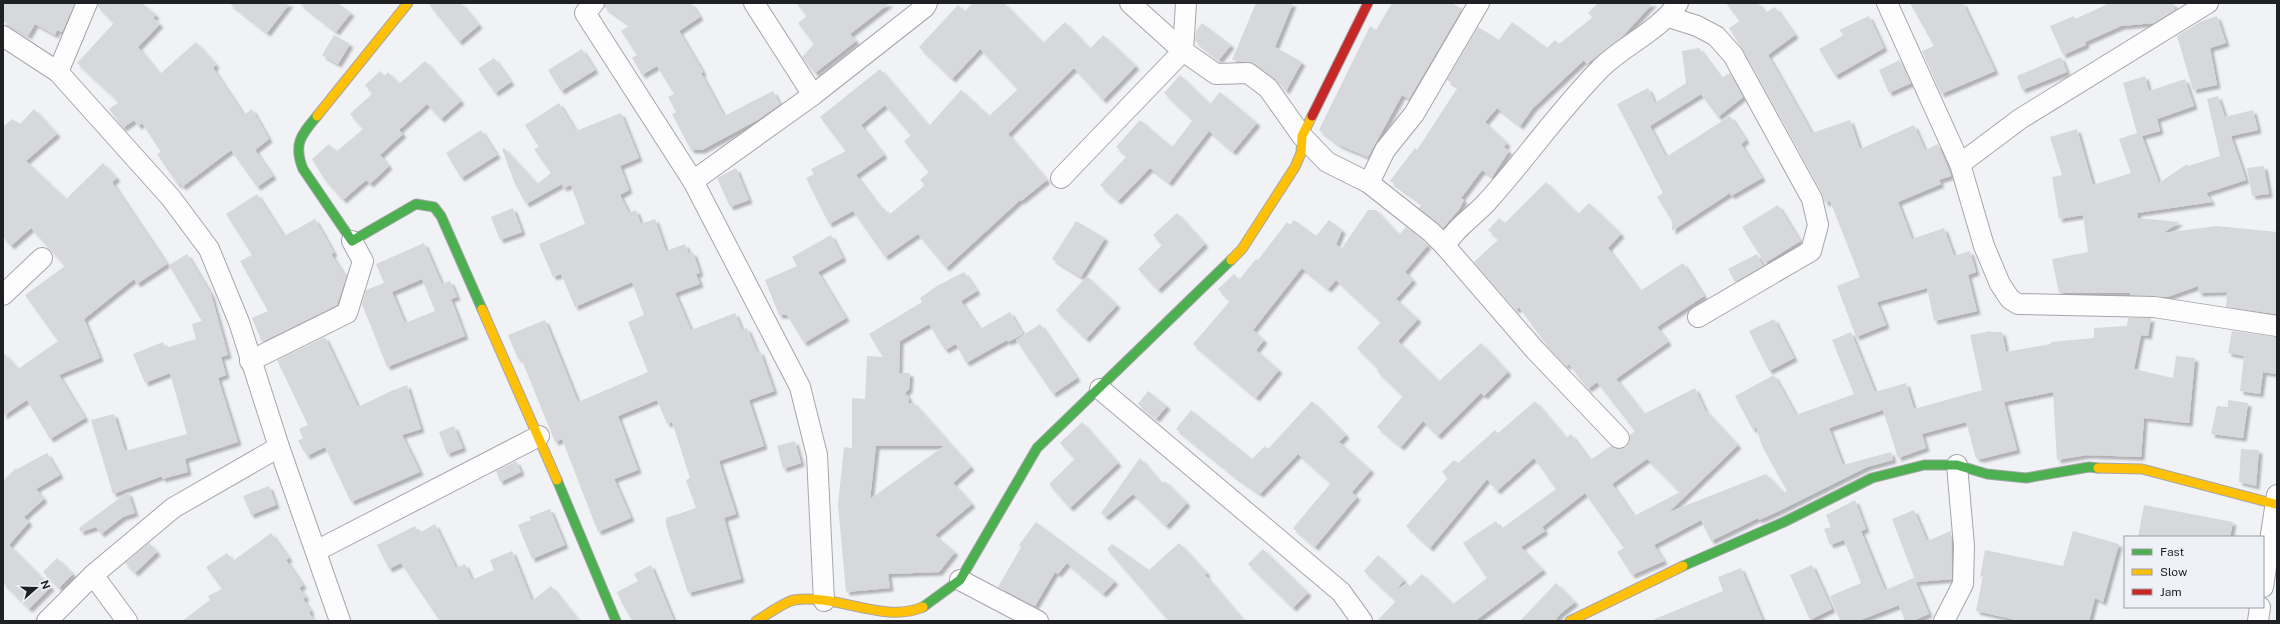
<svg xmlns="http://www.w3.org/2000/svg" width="2280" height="624" viewBox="0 0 2280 624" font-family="'Public Sans',sans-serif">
	<defs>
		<filter id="shadow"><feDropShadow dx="3.5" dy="3.5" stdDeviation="1" flood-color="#0004"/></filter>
	</defs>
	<rect width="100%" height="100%" fill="#f1f2f6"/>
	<g fill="#d7d8db" fill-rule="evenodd" filter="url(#shadow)">
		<path d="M3,3H75L62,32L57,30L55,35L35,24L28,36L3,21Z"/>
		<path d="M98,3H142L156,15L153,18L160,24L138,47L160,74L196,42L216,65L213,68L244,115L252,109L269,139L255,150L273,176L257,187L231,150L182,187L180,183L178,185L157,154L161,152L142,123L138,126L134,120L123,128L109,109L119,102L77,63L114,23L98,7Z"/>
		<path d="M229,3H290L267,33Z"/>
		<path d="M299,3H338L351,13L336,32Z"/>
		<path d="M428,3H461L479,25L459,42Z"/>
		<path d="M605,3H691L700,17L679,31L703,72L701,73L724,116L773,91L780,104L759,119L702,150H691L672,114L676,112L668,97L674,94L657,66L642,75L632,58L637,55L621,31L630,25L604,7Z"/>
		<path d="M796,3H890L850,34L856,41L815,73L802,57L814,44L798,23L807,16Z"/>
		<path d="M973,3H1004L1043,43L1065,22L1090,49L1103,35L1136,66L1103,100L1074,68L1008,134L1047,180L1021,201L1020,200L946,268L918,234L885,257L853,211L829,224L806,178L814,174L811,169L846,151L820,117L880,69L929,126L961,90L989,116L1018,89L980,49L952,79L919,47L958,5L965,11ZM885,105L911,135L904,141L929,172L920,180L925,185L889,215L884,208L882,210L856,175L884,155L861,125Z"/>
		<path d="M1256,3H1293L1275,47L1302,62L1286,91L1275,79L1255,64L1232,60Z"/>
		<path d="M1392,3H1452L1462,9L1409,99L1402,95L1368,157L1339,145L1319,130L1370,26L1376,30Z"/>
		<path d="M1598,3H1653L1621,38L1587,64L1584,60L1533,108L1520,126L1497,108L1485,122L1507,143L1504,147L1509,151L1492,177L1482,170L1461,198L1464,200L1460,208L1443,228L1419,208L1422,204L1390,181L1415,148L1417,150L1458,87L1447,80L1478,27L1499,40L1512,22L1547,48L1555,40L1559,44L1593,17L1588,13Z"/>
		<path d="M1726,3H1758L1765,13L1775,7L1795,35L1768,55L1812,133L1850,120L1860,149L1914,125L1925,150L1938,144L1951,176L1939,180L1941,184L1898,202L1912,239L1944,228L1954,256L1970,251L1976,272L1968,275L1977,311L1934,321L1927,288L1877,302L1886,325L1856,337L1837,286L1860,277L1830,201L1825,203L1822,193L1750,62L1729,28L1740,21Z"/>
		<path d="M1910,3H1963L1995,71L1941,94L1922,51L1934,46Z"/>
		<path d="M2110,3H2173L2175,10L2154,23L2121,26L2085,42L2086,45L2063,55L2050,26L2074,16L2075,19Z"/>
		<path d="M1869,16L1884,48L1835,76L1819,49L1844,35L1839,30Z"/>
		<path d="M2217,16L2226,43L2210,48L2217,85L2193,90L2177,36L2202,21Z"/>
		<path d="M1202,23L1231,45L1219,60L1195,41L1196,31Z"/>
		<path d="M334,35L350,44L338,64L322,55Z"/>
		<path d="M1699,48L1721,78L1730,73L1743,97L1718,117L1701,94L1650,126L1666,157L1730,116L1746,140L1741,144L1762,178L1731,196L1730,193L1672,231V221L1657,197L1663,193L1617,104L1648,88L1655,103L1686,83L1682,51Z"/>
		<path d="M582,49L595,70L561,91L548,70Z"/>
		<path d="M2061,57L2067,72L2022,90L2017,76Z"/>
		<path d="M494,58L511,82L495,93L478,69Z"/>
		<path d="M1900,60L1911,83L1889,93L1879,70Z"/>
		<path d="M425,61L461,101L441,119L427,104L399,130L403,134L380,155L389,166L370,184L366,180L343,200L325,180L312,159L329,144L336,152L363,129L350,114L372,94L365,85L380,71L385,76L388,72L399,84Z"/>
		<path d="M1180,75L1210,104L1220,92L1257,123L1233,152L1209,131L1169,183L1150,168L1118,201L1100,185L1127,156L1116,147L1140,120L1172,147L1193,120L1164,93Z"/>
		<path d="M2145,76L2149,91L2185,79L2194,106L2157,119L2160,131L2142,136L2159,183L2187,164L2188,166L2220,156L2207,99L2218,96L2225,117L2253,110L2258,130L2231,136L2246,180L2206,193L2212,202L2137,213L2138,218L2180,222L2163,233L2217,226L2277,232V314L2226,307L2227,292L2199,293L2198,286L2167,297L2130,295V293H2059L2052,259L2088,252L2083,215L2059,219L2052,177L2062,175L2050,137L2077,129L2093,185L2131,173L2119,139L2137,133L2123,83Z"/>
		<path d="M559,103L576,131L621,113L639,158L620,166L629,190L620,195L629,213L636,210L641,224L655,219L666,251L685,244L689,254L693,252L700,273L696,274L700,284L675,293L691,330L735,313L742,330L747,328L757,352L760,351L774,391L749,400L764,446L719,461L736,514L724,518L741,579L688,593L666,525V518L696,508L686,480L690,478L672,422L667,424L657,400L618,416L638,470L614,479L631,518L598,532L562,439L555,442L521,358L518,359L508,335L545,320L578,402L648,372L628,322L644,315L632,282L575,307L561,274L553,277L539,244L585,224L571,185L563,188L562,184L526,204L515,184L502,149L504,148L537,184L551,173L534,149L539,147L525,125Z"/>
		<path d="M34,109L57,134L26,161L66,199L103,163L117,178L112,182L167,264L137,284L134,279L84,319L100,358L59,375L85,418L50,439L27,400L3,416V352L18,369L58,341L25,295L65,266L31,228L11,246L3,237V127L12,119L20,124Z"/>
		<path d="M481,130L497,155L461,178L446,153Z"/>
		<path d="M2264,166L2269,194L2252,196L2247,168Z"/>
		<path d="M736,168L749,200L730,207L717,178Z"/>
		<path d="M1546,182L1578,214L1589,203L1621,234L1608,248L1640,291L1683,263L1704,296L1657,327L1668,342L1616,379L1644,414L1695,388L1705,410L1738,445L1669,512L1766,474L1784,493L1787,491L1762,446L1756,427L1753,430L1735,396L1774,375L1796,415L1854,394L1832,340L1851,332L1875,392L1906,383L1914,409L1982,390L1970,335L1991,331V332H2002L2006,352L2051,344V342L2094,338V328L2127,326L2128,318H2151L2148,336L2141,335L2134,369L2173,378L2176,356L2195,358L2189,423L2144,418L2141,457L2087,455L2057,460L2053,392L2004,402L2017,450L1981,459L1976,458L1966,422L1922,434L1926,448L1898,458L1883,410L1829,428L1843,465L1891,452L1893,460L1867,467L1779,511L1759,520L1758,518L1711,541L1701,520L1654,545L1664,561L1632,575L1617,552L1624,548L1585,493L1542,527L1545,531L1521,547L1543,570L1475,621H1377L1396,601L1364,571L1378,555L1404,580L1396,590L1407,583L1410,586L1422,574L1453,604L1487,578L1463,543L1496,521L1501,529L1556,489L1534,458L1497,491L1487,479L1430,548L1406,526L1448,478L1442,472L1454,460L1458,463L1495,430L1498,433L1535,401L1566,438L1571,434L1590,460L1611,446L1616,449L1627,447L1630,441V435L1635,431L1597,382L1588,389L1569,364L1566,366L1548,347L1519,307L1516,310L1474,262L1499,239L1488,230L1499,218L1505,223ZM1647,459L1680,492L1634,516L1612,484Z"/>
		<path d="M257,194L284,236L315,219L334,253L331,254L346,278L337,305L262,342L252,318L268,311L240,261L252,255L226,214Z"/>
		<path d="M1778,205L1800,241L1765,263L1742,227Z"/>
		<path d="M513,208L522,232L500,240L491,217Z"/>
		<path d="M1368,210H1376L1399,235L1406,227L1428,245L1405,272L1413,280L1396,299L1418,319L1398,341L1439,381L1481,343L1508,372L1484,396L1481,393L1438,436L1423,421L1401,447L1377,427L1403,396L1377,371L1379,369L1357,348L1381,322L1336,280L1328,289L1302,268L1253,330L1264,340L1256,350L1279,370L1256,398L1193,344L1230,301L1218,289L1234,274L1239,280L1256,259L1258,260L1287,222L1290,225L1294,220L1316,236L1329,220L1342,230L1336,245L1342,248Z"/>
		<path d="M1177,213L1205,244L1158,290L1138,269L1162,245L1153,235Z"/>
		<path d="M1076,221L1105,238L1081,277L1052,259Z"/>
		<path d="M831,235L843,258L818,272L846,318L804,343L787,315H779L765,280L797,266L792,257Z"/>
		<path d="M424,243L442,284L450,281L457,297L451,299L465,336L387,367L362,304L366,290L384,283L376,264ZM422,279L435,311L405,323L392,292Z"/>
		<path d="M187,254L211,294L228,355L221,357L226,375L218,378L238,442L185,459L188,472L162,479V476L113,494L91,420L114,414L125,451L187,434L170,373L145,383L133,354L163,342L165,348L196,339L192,324L202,321L169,265Z"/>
		<path d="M1757,254L1763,266L1735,282L1728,269Z"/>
		<path d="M964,272L977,291L961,301L980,329L1010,312L1023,334L1008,342L1007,340L966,363L956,344L945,350L929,324L900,341L899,373H910L909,389L905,393L909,398V404L913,402L971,467L953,483L972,504L935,535L955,552L939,572L888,574L890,588L846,592L838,505L844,447L852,448V398L865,399L867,356L883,357L869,334L922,302L920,298L937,286ZM876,446H944L870,499Z"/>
		<path d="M1087,276L1117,305L1086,339L1056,310Z"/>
		<path d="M1774,319L1794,358L1769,371L1749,331Z"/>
		<path d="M1040,324L1077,378L1053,394L1016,340Z"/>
		<path d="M2232,331L2277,337L2276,374L2263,372L2260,394L2240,391L2244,356L2228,353Z"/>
		<path d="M325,337L358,407L391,391L407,385L421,429L402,435L420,472L351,502L325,447L307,456L298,441L303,438L299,429L308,425L277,360Z"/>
		<path d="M1148,391L1167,406L1156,419L1138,404Z"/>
		<path d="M2228,400L2248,403L2243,438L2211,434L2217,406L2228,407Z"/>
		<path d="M1312,401L1346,435L1339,442L1371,470L1352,492L1357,497L1315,547L1293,528L1331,483L1298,454L1260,494L1233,475L1176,429L1191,410L1252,459L1265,446L1268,449Z"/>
		<path d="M1082,422L1118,463L1070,508L1049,484L1075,459L1060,443Z"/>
		<path d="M454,426L463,448L447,454L439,432Z"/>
		<path d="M795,441L801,463L783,469L777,446Z"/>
		<path d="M2241,449L2259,450L2256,486L2239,482Z"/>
		<path d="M47,453L60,475L36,489L44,499L24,517L29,522L9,545L51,587L29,609L3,583V481L16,468L17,469Z"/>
		<path d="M1140,458L1162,484L1165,481L1187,503L1166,526L1133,494L1106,517L1101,513Z"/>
		<path d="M516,461L521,472L500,482L496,471Z"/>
		<path d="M269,486L276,505L251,515L243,496Z"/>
		<path d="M128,492L135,513L123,517L101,534L96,527L81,532L79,528Z"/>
		<path d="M1855,500L1866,529L1861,531L1885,590L1914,578L1929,614L1912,621H1905L1899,605L1858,621H1840L1830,596L1861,583L1844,540L1830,545L1824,529L1831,527L1826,515Z"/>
		<path d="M2144,505L2233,522L2230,537H2138Z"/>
		<path d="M550,509L565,545L532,559L518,525L531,520L529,517Z"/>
		<path d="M1914,510L1927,541L1951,531L1952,579L1916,582L1892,519Z"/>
		<path d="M1036,522L1075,551L1115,581L1103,594L1067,563L1058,574L1055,572L1035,606L998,587L1021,547L1019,545Z"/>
		<path d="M435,524L456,568L465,564L472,580L494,570L490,560L512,551L532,601L551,586L579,621H440L401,563L389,569L377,545L415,526L419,533Z"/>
		<path d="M2073,531L2119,544L2103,602L2095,598L2089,621H2021L1976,611L1983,576L1980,577L1985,550L2063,566Z"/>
		<path d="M271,533L289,558L286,560L303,585L299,588L306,597L303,599L311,611L309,613L315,621H182L210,600L208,596L222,589L206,567L227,553L233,561Z"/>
		<path d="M149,543L157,552L135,573L125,563Z"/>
		<path d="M1179,543L1207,573L1205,575L1244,621H1169L1107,549L1112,544L1149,570Z"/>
		<path d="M1263,549L1308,593L1293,608L1248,564Z"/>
		<path d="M57,558L73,574L59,588L43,572Z"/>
		<path d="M651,565L674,621H632L621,601L617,592L638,581L634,574Z"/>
		<path d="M1812,565L1832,609L1810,620L1790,575Z"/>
		<path d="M1741,568L1763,621H1650L1723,591L1718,577Z"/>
		<path d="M1556,583L1575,602L1560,614L1555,621H1520Z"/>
	</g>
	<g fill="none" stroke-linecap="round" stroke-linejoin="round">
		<defs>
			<g id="street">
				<path d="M594,3L585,13L693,181"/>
				<path d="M754,3L813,95"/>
				<path d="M1186,3L1183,51L1216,74L1248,73L1268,88L1302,136L1327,162L1369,183L1385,150L1414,114L1479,3"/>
				<path d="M1887,3L1960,164L1984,246L2000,284L2010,299L2018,304L2154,307L2277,326"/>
				<path d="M1669,17L1697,26L1716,36L1733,55L1812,199L1818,225L1811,251L1698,317"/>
				<path d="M3,36L58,72L171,198L209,249L239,322L279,447L340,621"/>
				<path d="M58,72L87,3"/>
				<path d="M1960,164L2020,119L2208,3"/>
				<path d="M1061,178L1183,51L1130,3"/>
				<path d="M1369,183L1431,232L1445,246C1455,228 1472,218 1486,203C1526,159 1560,109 1602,67C1626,44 1659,31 1678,3"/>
				<path d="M1445,246L1535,350L1619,438"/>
				<path d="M3,295L42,258"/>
				<path d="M250,361L347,313L363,261L352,241"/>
				<path d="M1100,389L1341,592L1362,621"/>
				<path d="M316,551L539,436"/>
				<path d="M93,575L127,621"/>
				<path d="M960,580L1038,621"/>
				<path d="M2263,587L2277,495"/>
				<path d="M824,601L817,455L800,387L693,181L813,95L925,7L927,3"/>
				<path d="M47,621L93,575L173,508L279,447"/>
				<path d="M1944,621L1963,584L1964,546L1957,465"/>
				<path d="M2258,621L2260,607"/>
			</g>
			<g id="fast">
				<path d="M317,116C301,135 293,144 303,169L352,241L416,204L434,207L441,216L482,309"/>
				<path d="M557,480L616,621"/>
				<path d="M1683,566L1784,522L1872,478L1924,465H1957L1987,474L2026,478L2089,467L2098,468"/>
				<path d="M923,607L960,580L1037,448L1231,260"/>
			</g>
			<g id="slow">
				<path d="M317,116L408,3"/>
				<path d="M1231,260L1242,249L1295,167L1301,153L1302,136L1312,116"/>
				<path d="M482,309L557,480"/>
				<path d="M2098,468L2142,469L2275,504"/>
				<path d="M756,621C765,616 784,602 794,600C836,593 884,624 923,607"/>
				<path d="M1570,621L1683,566"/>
			</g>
			<path id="jam" d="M1312,116L1368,3"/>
		</defs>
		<use href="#street" stroke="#a6a6a9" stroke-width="22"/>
		<use href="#fast" stroke="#a6a6a9" stroke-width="11"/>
		<use href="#slow" stroke="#a6a6a9" stroke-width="11"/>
		<use href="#jam" stroke="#a6a6a9" stroke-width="11"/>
		<use href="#street" stroke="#fdfdfe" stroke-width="20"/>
		<use href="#fast" stroke="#4caf50" stroke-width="9"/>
		<use href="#slow" stroke="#ffc107" stroke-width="9"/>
		<use href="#jam" stroke="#c62828" stroke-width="9"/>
	</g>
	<rect width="2280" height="624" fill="none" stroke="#1f2023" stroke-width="8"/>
	<rect x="2124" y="536" width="140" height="72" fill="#eff1f8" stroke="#9c9da3"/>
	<rect x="2132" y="549" width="20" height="6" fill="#4caf50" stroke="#9c9da3"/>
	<text x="2160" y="556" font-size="12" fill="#1f2023">Fast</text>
	<rect x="2132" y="569" width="20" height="6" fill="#ffc107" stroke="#9c9da3"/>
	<text x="2160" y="576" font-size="12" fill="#1f2023">Slow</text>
	<rect x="2132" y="589" width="20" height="6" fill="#c62828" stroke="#9c9da3"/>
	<text x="2160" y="596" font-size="12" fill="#1f2023">Jam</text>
	<g transform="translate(36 588) rotate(70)" stroke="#eff1f8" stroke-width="3" paint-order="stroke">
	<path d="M0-3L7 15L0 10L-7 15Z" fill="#1f2023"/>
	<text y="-6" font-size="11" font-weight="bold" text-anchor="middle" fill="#1f2023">N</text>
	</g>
</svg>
